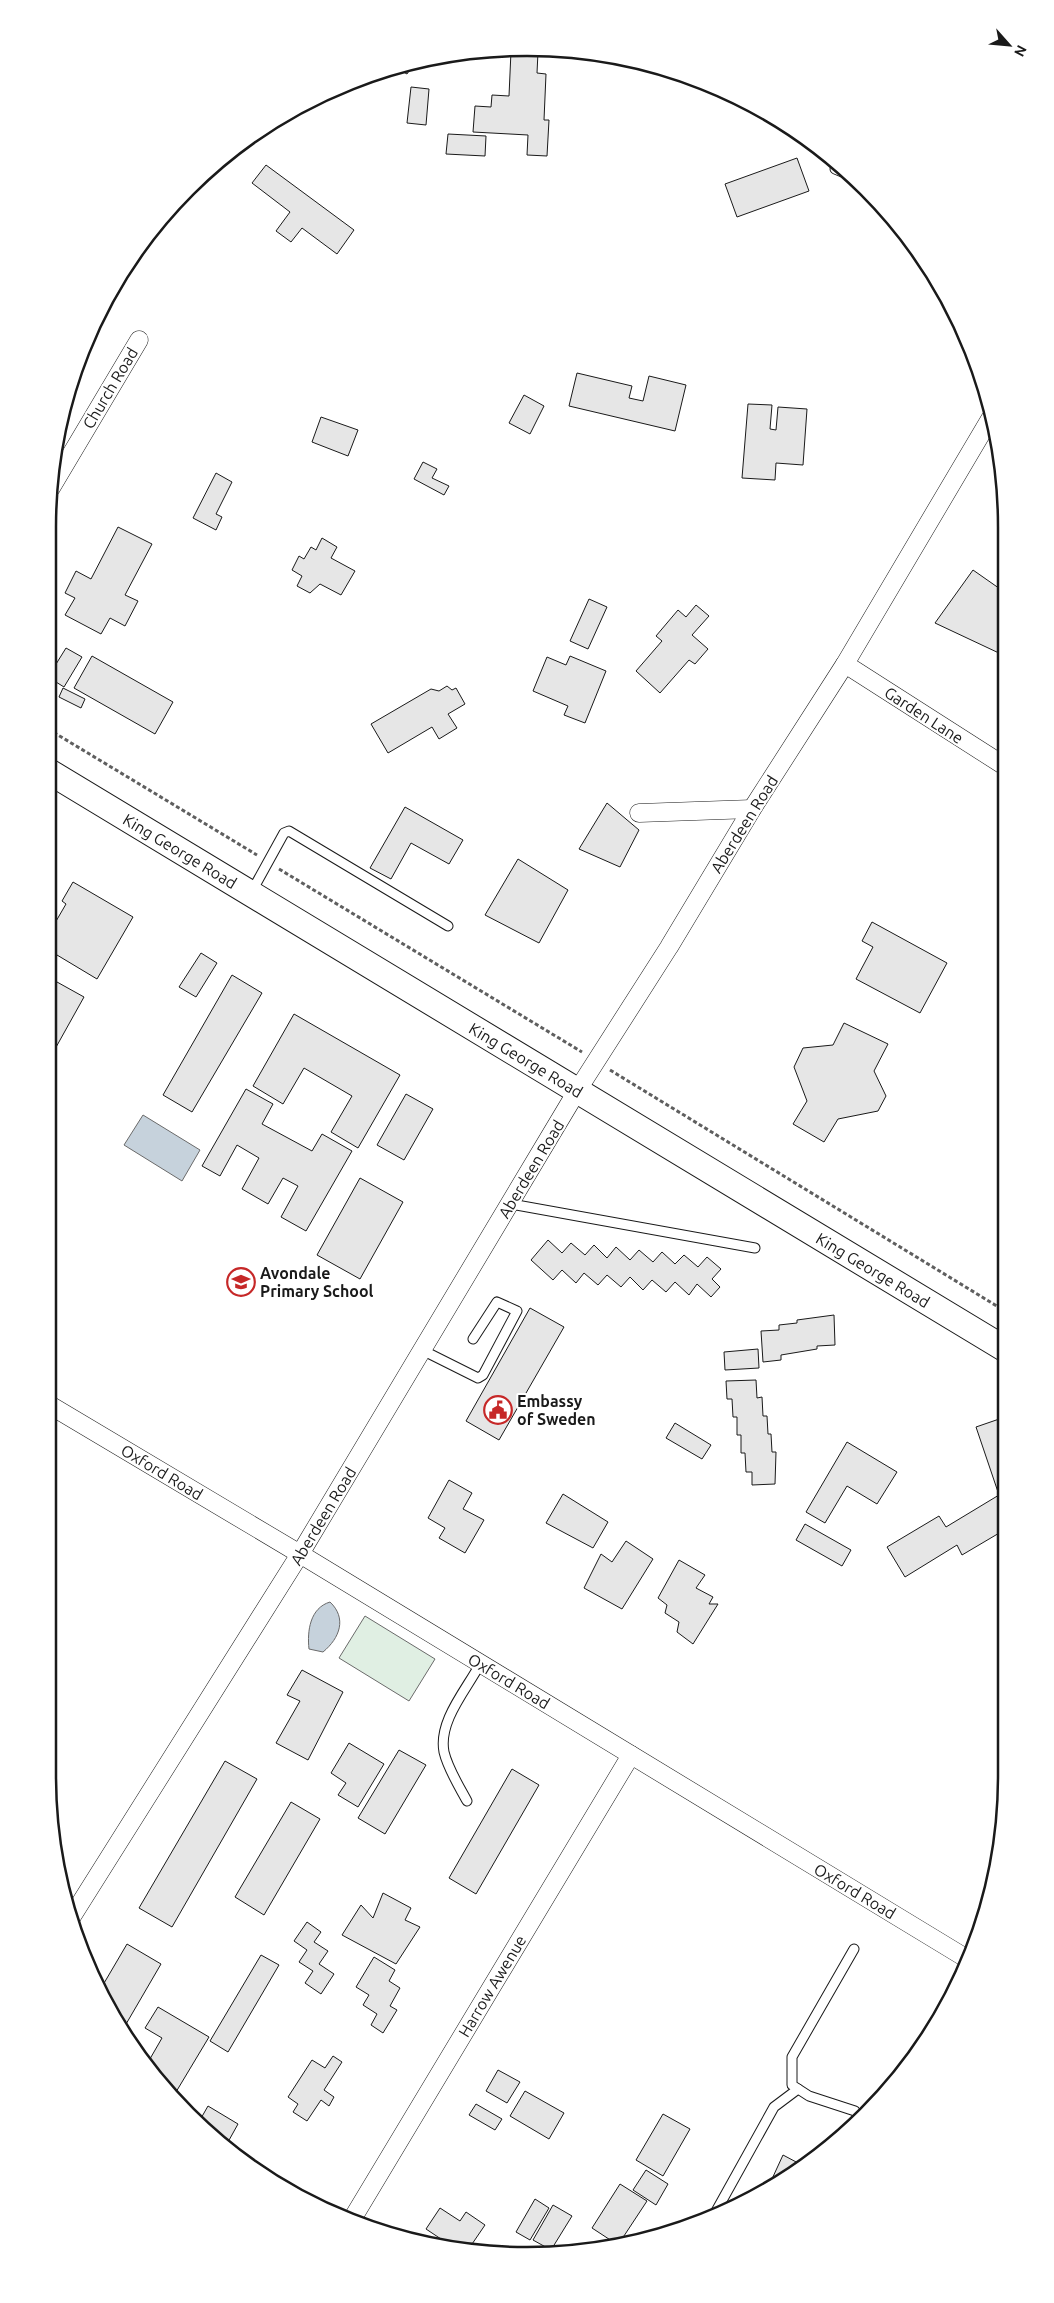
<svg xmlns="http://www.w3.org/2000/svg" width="1054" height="2303" viewBox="0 0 1054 2303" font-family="Ubuntu,sans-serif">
	<rect width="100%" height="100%" fill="#fff"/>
	<path fill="#e0efe3" stroke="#6a6a6a" d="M365,1616L435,1659L409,1701L339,1658Z"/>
	<g fill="#c6d2dc" stroke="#6a6a6a">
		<path d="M143,1115L200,1150L182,1181L124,1145Z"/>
		<path d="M330,1602C347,1618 340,1638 323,1652L309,1649C307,1631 310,1608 330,1602Z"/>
	</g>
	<g fill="#e6e6e6" stroke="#1a1a1a">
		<path d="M511,51L538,52L537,73L546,74L544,120H549L547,156L527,155L528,135L473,132L475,106L491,107L492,95L509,96Z"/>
		<path d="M414,63L407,74L396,68Z"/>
		<path d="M411,87L429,89L426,125L407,123Z"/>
		<path d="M448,134L486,136L485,156L446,154Z"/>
		<path d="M797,158L809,191L737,217L725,184Z"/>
		<path d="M266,165L354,230L337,254L302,228L291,242L276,231L290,212L252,183Z"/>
		<path d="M577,373L632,386L629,398L643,401L649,376L686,385L675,431L569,406Z"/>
		<path d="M524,395L544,406L530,434L509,423Z"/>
		<path d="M748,404L772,405L770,429L776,430L778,407L807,409L803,465L776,463L775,480L742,478Z"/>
		<path d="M321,417L358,430L348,456L312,442Z"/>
		<path d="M423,462L437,469L432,478L449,486L444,495L414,479Z"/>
		<path d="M216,473L232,482L216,514L222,517L216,530L193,518Z"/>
		<path d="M118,527L152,544L125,595L138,601L125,626L110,618L101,634L65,615L75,598L65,593L76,571L91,579Z"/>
		<path d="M322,538L337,547L331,558L355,571L341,595L320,584L310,593L297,586L302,576L292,570L299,556L304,559L311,547L316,550Z"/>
		<path d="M973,570L1003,591V650L1001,654L935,623Z"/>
		<path d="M589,599L607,607L588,649L570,641Z"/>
		<path d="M696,605L709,616L692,635L708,649L695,664L689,660L660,693L636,671L662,641L656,636L678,610L686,617Z"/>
		<path d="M66,648L82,657L64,687L48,677Z"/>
		<path d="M92,656L173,702L155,734L74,688Z"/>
		<path d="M570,656L606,671L585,723L564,715L568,706L533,691L547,657L566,665Z"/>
		<path d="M447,686L452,690L456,688L465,704L448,714L457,728L439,739L432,727L388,753L371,724L431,689L439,691Z"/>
		<path d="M63,688L85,699L81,708L59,697Z"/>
		<path d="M607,803L639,830L620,867L579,849Z"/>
		<path d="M405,807L463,840L449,864L411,843L391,879L370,868Z"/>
		<path d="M518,859L568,890L539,943L485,915Z"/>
		<path d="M73,882L133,917L97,979L57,955L52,963L48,960V935L66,904L62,901Z"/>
		<path d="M872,922L947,963L920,1013L856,979L873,947L862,941Z"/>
		<path d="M201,953L217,963L196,997L179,987Z"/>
		<path d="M232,975L262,993L192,1112L163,1095Z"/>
		<path d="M48,977L84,997L55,1049L48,1045Z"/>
		<path d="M294,1014L400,1075L358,1148L331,1132L352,1096L304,1068L283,1104L253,1086Z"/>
		<path d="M844,1023L888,1044L874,1071L886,1096L878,1111L838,1119L824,1142L793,1124L807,1101L794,1067L803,1048L833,1045Z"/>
		<path d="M246,1089L273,1104L262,1124L312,1151L322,1134L352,1151L306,1231L281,1217L298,1186L283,1178L268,1204L242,1189L259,1158L237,1145L220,1176L202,1166Z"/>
		<path d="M406,1094L433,1109L404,1160L377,1145Z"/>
		<path d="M360,1178L403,1202L360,1279L317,1255Z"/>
		<path d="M548,1240L562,1253L571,1243L585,1255L594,1245L607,1258L616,1247L630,1260L639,1250L653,1262L662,1252L675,1264L684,1255L698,1267L707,1257L721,1269L712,1279L720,1287L711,1297L697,1284L689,1295L675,1282L666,1292L652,1280L643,1290L630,1277L621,1287L607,1275L598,1285L584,1273L576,1283L562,1270L553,1280L531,1260Z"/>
		<path d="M530,1308L564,1327L499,1440L466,1421Z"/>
		<path d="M834,1315L835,1345L817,1346V1349L781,1355V1360L763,1362L761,1331L779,1330V1325L797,1323V1320Z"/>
		<path d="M758,1349L759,1368L725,1370L724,1352Z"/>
		<path d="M756,1380L757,1398L762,1397L763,1416H767L768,1434H771L772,1452H776L775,1484L752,1485V1472H746L745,1453H741V1435H737V1417H733L732,1399H727L726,1381Z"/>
		<path d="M1005,1417L1006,1489L998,1492L976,1427Z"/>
		<path d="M675,1423L711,1445L702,1459L666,1438Z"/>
		<path d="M847,1442L897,1472L877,1504L847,1486L825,1523L806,1512Z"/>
		<path d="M449,1480L472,1493L463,1509L484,1520L465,1553L439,1538L445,1528L428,1518Z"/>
		<path d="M563,1494L608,1522L593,1548L546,1523Z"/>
		<path d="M999,1495L1006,1506V1529L962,1555L957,1545L905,1577L887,1547L939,1516L946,1527Z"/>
		<path d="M805,1524L851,1550L842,1566L796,1540Z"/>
		<path d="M626,1541L653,1559L622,1609L584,1588L601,1554L612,1562Z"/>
		<path d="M679,1560L705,1575L696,1588L713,1597L709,1604H718L693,1644L677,1632L679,1622L665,1613L667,1605L658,1598Z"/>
		<path d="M302,1670L343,1692L308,1760L276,1743L300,1701L287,1695Z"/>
		<path d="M349,1743L384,1764L358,1807L338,1795L346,1783L331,1773Z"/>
		<path d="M399,1750L426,1765L385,1834L358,1818Z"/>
		<path d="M225,1761L257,1779L172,1927L139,1908Z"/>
		<path d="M512,1769L539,1785L476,1894L449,1878Z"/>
		<path d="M291,1802L320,1819L264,1915L235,1897Z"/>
		<path d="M383,1893L411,1908L405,1920L420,1927L396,1964L342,1935L361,1905L373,1918Z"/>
		<path d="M307,1922L321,1932L314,1942L328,1951L319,1964L334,1974L321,1994L305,1983L313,1971L299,1962L307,1950L294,1941Z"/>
		<path d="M127,1944L161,1964L122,2031L112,2015L100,1990Z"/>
		<path d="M261,1955L279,1965L228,2052L210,2041Z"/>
		<path d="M374,1957L395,1970L389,1981L400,1988L390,2006L397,2010L383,2033L371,2025L377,2014L363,2005L369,1995L356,1987Z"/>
		<path d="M158,2007L209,2037L173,2097L166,2092L147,2064L162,2038L145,2028Z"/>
		<path d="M333,2056L342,2062L324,2090L334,2097L329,2106L321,2100L307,2121L293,2112L298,2104L288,2097L312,2060L325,2068Z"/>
		<path d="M498,2070L520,2082L507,2103L486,2091Z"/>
		<path d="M525,2091L564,2113L549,2139L510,2116Z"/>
		<path d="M476,2104L502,2119L495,2130L469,2115Z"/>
		<path d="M208,2106L238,2124L228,2142L200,2120Z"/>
		<path d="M663,2114L690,2129L663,2176L636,2160Z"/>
		<path d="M783,2155L800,2164L766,2192Z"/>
		<path d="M646,2170L668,2184L656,2205L633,2190Z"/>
		<path d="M620,2184L647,2201L618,2245L592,2228Z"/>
		<path d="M535,2199L549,2208L530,2240L516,2232Z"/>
		<path d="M553,2205L572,2216L551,2250L533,2240Z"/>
		<path d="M440,2208L460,2221L466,2212L485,2225L470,2247H453L426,2229Z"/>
	</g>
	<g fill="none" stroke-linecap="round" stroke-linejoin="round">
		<defs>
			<g id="lane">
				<path d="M835,169L847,174"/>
				<path d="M252,891L284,833L289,831L448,926"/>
				<path d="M511,1204L755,1248"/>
				<path d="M422,1350L478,1378L483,1375L517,1311L497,1302L473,1339"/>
				<path d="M467,1801C459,1786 448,1769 444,1752C438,1721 467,1689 480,1664"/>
				<path d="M854,1949L792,2057V2085L809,2096L855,2111L858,2116"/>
				<path d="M714,2215L774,2107L798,2089"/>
			</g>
			<g id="street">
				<path d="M51,488L139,340"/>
				<path d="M845,664L1003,765"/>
				<path d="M639,813L752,809"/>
				<path d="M48,1404L300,1554L969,1960"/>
				<path d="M71,1918L300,1554L577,1091L669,947L752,809L845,664L990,419"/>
				<path d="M354,2216L631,1755"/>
			</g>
			<path id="secondary" d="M48,771L1005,1349"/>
		</defs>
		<use href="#lane" stroke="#1a1a1a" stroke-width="11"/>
		<use href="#street" stroke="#1a1a1a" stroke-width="19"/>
		<use href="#secondary" stroke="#1a1a1a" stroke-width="27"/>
		<g stroke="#5f5f5f" stroke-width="3" stroke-dasharray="4 2.5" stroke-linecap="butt">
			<path d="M48,729L257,855"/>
			<path d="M279,869L582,1052"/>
			<path d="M610,1070L1005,1311"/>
		</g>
		<use href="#lane" stroke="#fff" stroke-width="9"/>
		<use href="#street" stroke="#fff" stroke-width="18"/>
		<use href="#secondary" stroke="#fff" stroke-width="25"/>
	</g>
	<defs>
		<symbol id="school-ring" viewBox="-11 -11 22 22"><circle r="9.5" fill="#fff" stroke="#c62828" stroke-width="1.5"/><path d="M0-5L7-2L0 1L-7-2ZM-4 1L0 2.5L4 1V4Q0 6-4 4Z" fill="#c62828"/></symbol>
		<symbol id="civic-ring" viewBox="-11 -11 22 22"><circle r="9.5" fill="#fff" stroke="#c62828" stroke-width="1.5"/><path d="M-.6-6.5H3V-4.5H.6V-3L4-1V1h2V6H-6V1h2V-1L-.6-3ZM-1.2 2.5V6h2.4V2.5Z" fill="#c62828"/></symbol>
	</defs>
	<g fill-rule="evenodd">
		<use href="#school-ring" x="225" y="1266" width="32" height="32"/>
		<use href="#civic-ring" x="482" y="1394" width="32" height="32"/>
	</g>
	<g text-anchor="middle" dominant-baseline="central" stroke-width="4" stroke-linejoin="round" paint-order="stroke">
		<g font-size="16" fill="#1a1a1a" stroke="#fff">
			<text transform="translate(110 388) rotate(-59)">Church Road</text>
			<text transform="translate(924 715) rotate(33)">Garden Lane</text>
			<text transform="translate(744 824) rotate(-58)">Aberdeen Road</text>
			<text transform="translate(180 851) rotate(31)">King George Road</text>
			<text transform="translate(526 1060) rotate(31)">King George Road</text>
			<text transform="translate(531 1169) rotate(-59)">Aberdeen Road</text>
			<text transform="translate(873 1270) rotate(31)">King George Road</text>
			<text transform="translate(162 1472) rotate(31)">Oxford Road</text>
			<text transform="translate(323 1516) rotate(-59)">Aberdeen Road</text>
			<text transform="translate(509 1681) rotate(31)">Oxford Road</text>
			<text transform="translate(855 1891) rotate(31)">Oxford Road</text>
			<text transform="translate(492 1986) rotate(-59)">Harrow Awenue</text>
		</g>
		<g font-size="16" font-weight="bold" fill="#1a1a1a" stroke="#fff" text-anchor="start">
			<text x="260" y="1273">Avondale<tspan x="260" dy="18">Primary School</tspan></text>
			<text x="517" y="1401">Embassy<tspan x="517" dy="18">of Sweden</tspan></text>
		</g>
	</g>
	<path d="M0 0H1054V2303H0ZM527 56H527A471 471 0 0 1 998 527V1776A471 471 0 0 1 527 2247H527A471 471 0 0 1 56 1776V527A471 471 0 0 1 527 56Z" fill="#fff" fill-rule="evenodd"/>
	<path fill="none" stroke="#1a1a1a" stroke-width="2.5" d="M527 56H527A471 471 0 0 1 998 527V1776A471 471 0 0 1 527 2247H527A471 471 0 0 1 56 1776V527A471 471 0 0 1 527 56Z"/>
	<g transform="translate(1009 45) rotate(117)" stroke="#ffffff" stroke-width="4" paint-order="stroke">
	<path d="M0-4L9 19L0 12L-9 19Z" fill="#1a1a1a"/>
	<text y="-8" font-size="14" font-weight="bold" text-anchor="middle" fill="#1a1a1a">N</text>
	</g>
</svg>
